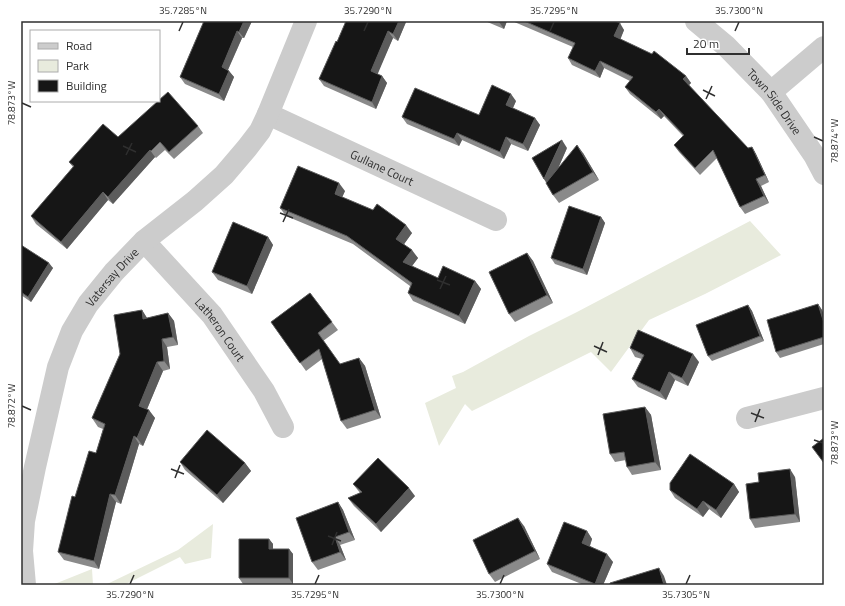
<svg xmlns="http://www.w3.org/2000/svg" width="845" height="606" viewBox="0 0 845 606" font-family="'Titillium Web',sans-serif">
	<rect width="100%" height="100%" fill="#fff"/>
	<g fill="#e8ebdd">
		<path d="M750,221L781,255L705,294L649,320L611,372L591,352L472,411L465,404L439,446L425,403L456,388L452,376L463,372L529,336L577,312Z"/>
		<path d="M213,524L211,558L185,564L180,557L124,585H105L178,550Z"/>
		<path d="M92,569L93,585H52Z"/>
	</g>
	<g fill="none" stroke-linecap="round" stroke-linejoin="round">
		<g stroke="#ccc" stroke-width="22">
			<path id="s1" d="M696,21L726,46L771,92L814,155L824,174"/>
			<path d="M771,92L824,47"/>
			<path id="s2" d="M268,114L496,220"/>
			<path id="s3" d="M144,241L212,315L264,391L283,427"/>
			<path d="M747,418L824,398"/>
			<path id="s4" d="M25,585L22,551L24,521L35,467L58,367L72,331L88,304L114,272L144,241L195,201L224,175L247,148L260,131L268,114L306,21"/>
		</g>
	</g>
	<g fill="#8a8a8a">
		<path d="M204,21H252L244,38H242L228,70L234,77L224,101L185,84L180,77Z"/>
		<path d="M346,21H406V22L398,41L393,38L377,74L382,76L387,83L376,109L324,86L319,79L337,42Z"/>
		<path d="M485,21H507L504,29Z"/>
		<path d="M512,21H615L624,30L620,39L686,76L691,83L689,85L748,148L752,147L756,154L769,182L761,186L769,203L745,214L740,207L717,158L700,175L679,152L674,145L683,136L664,116L661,119L630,94L625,87L630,81L604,68L600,78L572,65L568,58L573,47Z"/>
		<path d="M516,101L513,108L535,118L540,125L528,151L511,144L504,159L462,140L459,146L407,124L402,117L479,115Z"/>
		<path d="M198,126L203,133L174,159L165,150L156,158L155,157L113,204L108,200L67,249L36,224L31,216L73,167L69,162Z"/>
		<path d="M567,148L558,168L583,153L599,180L559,203L553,195L544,179Z"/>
		<path d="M345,191L342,197L412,233L404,244L418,258L412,266L438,278L475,281L481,289L465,324L413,301L408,293L410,286L353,244L286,216L280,208Z"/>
		<path d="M601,217L605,223L587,275L555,264L551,258Z"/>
		<path d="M268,237L273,245L252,294L218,280L212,272Z"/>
		<path d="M21,245L53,268L31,302L21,295Z"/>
		<path d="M527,253L533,261L553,303L515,322L509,314Z"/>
		<path d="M310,293L338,330L323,341L340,364L359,358L365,366L381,418L347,429L341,421L322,359L306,371L271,322Z"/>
		<path d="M818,304L822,310L824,316V344L780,358L776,352Z"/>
		<path d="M748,305L752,311L764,341L712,361L708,356Z"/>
		<path d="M142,310L147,318L168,313L174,321L178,345L167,347L170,369L163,371L147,409L155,418L143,446L139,444L121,504L116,502L99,569L64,560L58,552L75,497L96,453L103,429L98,427L92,418Z"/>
		<path d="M630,348L699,362L688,386L675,380L666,400L638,387L632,379L642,359L635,357Z"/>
		<path d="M645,407L651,415L661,470L632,475L627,467L626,460L615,462L610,454Z"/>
		<path d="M180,462L245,463L251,471L223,503L185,470Z"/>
		<path d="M795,477L800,522L755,528L750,519Z"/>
		<path d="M353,484L415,496L381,532L354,506L348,498L360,493Z"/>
		<path d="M734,484L739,492L721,518L709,509L703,517L675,498L670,490Z"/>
		<path d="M338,502L343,510L355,540L340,545L346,560L318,570L312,562Z"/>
		<path d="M524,526L540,559L495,582L489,574Z"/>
		<path d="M587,531L592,539L590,546L613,562L603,585H584L552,572L547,564Z"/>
		<path d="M269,539L273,544V549H289L293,554V584H243L239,578Z"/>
	</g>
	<g fill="#5c5c5c">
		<path d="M244,21H252L244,38L239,32Z"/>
		<path d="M399,21H406V22L398,41L393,34Z"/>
		<path d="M500,21H507L504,29L499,22Z"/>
		<path d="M620,23L624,30L619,43L614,36Z"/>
		<path d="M237,31L242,38L226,74L222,67Z"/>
		<path d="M388,31L393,38L376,78L371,71Z"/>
		<path d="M600,61L604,68L600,78L595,71Z"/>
		<path d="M229,71L234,77L224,101L219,94Z"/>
		<path d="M382,76L387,83L376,109L372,102Z"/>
		<path d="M686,76L691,83L688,86L683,79Z"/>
		<path d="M511,94L516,101L511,112L506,105Z"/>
		<path d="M659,109L664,116L661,119L656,112Z"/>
		<path d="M535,118L540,125L528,151L523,144Z"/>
		<path d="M457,133L462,140L459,146L454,139Z"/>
		<path d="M506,137L511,144L504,159L500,152Z"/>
		<path d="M562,140L567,148L550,187L544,179Z"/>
		<path d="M577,145L583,153L599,180L593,172Z"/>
		<path d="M752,147L756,154L769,182L765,175Z"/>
		<path d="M150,150L155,157L113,204L108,197Z"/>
		<path d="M756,179L761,186L769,203L764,196Z"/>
		<path d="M339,183L345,191L340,202L335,194Z"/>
		<path d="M103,192L108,200L67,249L61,242Z"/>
		<path d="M601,217L605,223L587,275L583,269Z"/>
		<path d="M406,225L412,233L402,247L396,239Z"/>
		<path d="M268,237L273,245L252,294L247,286Z"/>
		<path d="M412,250L418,258L409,270L403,262Z"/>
		<path d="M527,253L533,261L553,303L547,295Z"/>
		<path d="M49,263L53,268L31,302L28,297Z"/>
		<path d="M475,281L481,289L465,324L459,316Z"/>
		<path d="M818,304L822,310L824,316V323Z"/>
		<path d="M748,305L752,311L764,341L760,336Z"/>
		<path d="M142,310L147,318L143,319Z"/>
		<path d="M168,313L174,321L178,345L173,337Z"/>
		<path d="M162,339L167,347L170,369L164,361Z"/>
		<path d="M693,354L699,362L688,386L682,378Z"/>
		<path d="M359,358L365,366L381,418L375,410Z"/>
		<path d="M157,362L163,371L145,414L139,406Z"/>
		<path d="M669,372L675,380L666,400L660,392Z"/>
		<path d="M645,407L651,415L661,470L655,462Z"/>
		<path d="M149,410L155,418L143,446L137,438Z"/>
		<path d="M134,436L139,444L121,504L115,495Z"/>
		<path d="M245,463L251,471L223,503L217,495Z"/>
		<path d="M790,469L795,477L800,522L795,514Z"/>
		<path d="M734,484L739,492L721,518L716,510Z"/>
		<path d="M409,488L415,496L381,532L376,524Z"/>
		<path d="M110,494L116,502L99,569L94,561Z"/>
		<path d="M703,501L709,509L703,517L697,509Z"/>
		<path d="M338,502L343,510L355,540L349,532Z"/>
		<path d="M518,518L524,526L540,559L535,551Z"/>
		<path d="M587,531L592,539L588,551L582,543Z"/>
		<path d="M335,537L340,545L346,560L340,552Z"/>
		<path d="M269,539L273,544V554L269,549Z"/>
		<path d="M289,549L293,554V584L289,578Z"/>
		<path d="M607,554L613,562L603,585H596L595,584Z"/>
		<path d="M659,568L664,576L667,585H664Z"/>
	</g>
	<g fill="#161616" stroke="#5c5c5c">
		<path d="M204,21H244L239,32L237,31L222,67L229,71L219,94L180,77Z"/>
		<path d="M346,21H399L393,34L388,31L371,71L382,76L372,102L319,79L336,41L337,42Z"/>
		<path d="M524,21H615L620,23L614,36L652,54L654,51L686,76L683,79L748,148L752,147L765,175L756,179L764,196L740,207L713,150L695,168L674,145L684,135L659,109L656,112L625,87L633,77L600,61L595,71L568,58L575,43Z"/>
		<path d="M492,85L511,94L506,105L535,118L523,144L506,137L500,152L457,133L454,139L402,117L415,88L479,115Z"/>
		<path d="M168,92L198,126L169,152L160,142L151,151L150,150L108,197L103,192L61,242L31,216L74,166L69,162L103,124L118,137L158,101H159V100Z"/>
		<path d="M562,140L544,179L532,158Z"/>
		<path d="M577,145L593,172L553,195L546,183Z"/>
		<path d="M298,166L339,183L335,194L373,210L377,204L406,225L396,239L412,250L403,262L438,278L443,266L475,281L459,316L408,293L412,283L347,236L280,208Z"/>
		<path d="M569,206L601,217L583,269L551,258Z"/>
		<path d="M233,222L268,237L247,286L212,272Z"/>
		<path d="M21,245L49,263L28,297L21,292Z"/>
		<path d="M527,253L547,295L509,314L489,272Z"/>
		<path d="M310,293L332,322L318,333L340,364L359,358L375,410L341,421L319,349L300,363L271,322Z"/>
		<path d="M818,304L824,323V337L776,352L767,320Z"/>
		<path d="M748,305L760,336L708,356L696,325Z"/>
		<path d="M142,310L143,319L168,313L173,337L162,339L164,361L157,362L139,406L149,410L137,438L134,436L115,495L110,494L94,561L58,552L72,496L75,497L89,451L96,453L105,424L92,418L120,354L114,315Z"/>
		<path d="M638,330L693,354L682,378L669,372L660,392L632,379L644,355L630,348Z"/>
		<path d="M645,407L655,462L627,467L624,452L610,454L603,414Z"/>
		<path d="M207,430L245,463L217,495L180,462Z"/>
		<path d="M824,438V463L812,447Z"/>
		<path d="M690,454L734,484L716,510L703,501L697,509L670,490V483Z"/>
		<path d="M378,458L409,488L376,524L348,498L362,492L353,484Z"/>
		<path d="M790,469L795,514L750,519L746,484L759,482L758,473Z"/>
		<path d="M338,502L349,532L335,537L340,552L312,562L296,518Z"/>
		<path d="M518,518L535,551L489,574L473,540Z"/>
		<path d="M564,522L587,531L582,543L607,554L595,584L547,564Z"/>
		<path d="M239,539H269V549H289V578H239Z"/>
		<path d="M659,568L664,585H610V583Z"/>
	</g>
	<path fill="none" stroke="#2f2f2f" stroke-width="1.5" d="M179,31L183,22M364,31L368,22M550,31L554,22M735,31L739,22M703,90L715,96M706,99L712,86M22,103L31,107M814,137L823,141M123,146L136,152M126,155L132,143M280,213L293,218M283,222L289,209M437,280L450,285M440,289L446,276M594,346L607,352M598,355L603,342M22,406L31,410M751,413L764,418M755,422L760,409M814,440L823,443M171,469L184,474M175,478L180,465M328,536L341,541M332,545L337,532M130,584L134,575M315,584L319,575M500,584L504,575M686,584L690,575"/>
	<g text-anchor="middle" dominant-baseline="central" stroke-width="4" stroke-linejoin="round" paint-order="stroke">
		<g font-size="12" fill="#2f2f2f" stroke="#fff">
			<text stroke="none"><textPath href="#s1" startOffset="113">Town Side Drive</textPath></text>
			<text stroke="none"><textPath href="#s2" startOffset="126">Gullane Court</textPath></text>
			<text stroke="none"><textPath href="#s4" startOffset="328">Vatersay Drive</textPath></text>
			<text stroke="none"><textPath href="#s3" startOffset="117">Latheron Court</textPath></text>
		</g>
	</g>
	<rect width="845" height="606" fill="none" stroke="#ffffff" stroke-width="44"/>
	<rect x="30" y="30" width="130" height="72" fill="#ffffff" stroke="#acacac"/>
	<rect x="38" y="43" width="20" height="6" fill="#cccccc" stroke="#acacac"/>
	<text x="66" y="50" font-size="12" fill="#2f2f2f">Road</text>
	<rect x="38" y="60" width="20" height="12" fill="#e8ebdd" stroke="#acacac"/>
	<text x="66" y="70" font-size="12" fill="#2f2f2f">Park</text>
	<rect x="38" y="80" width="20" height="12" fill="#161616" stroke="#acacac"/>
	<text x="66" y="90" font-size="12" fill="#2f2f2f">Building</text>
	<path d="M687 48v6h62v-6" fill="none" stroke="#2f2f2f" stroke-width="2"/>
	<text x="693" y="48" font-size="12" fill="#2f2f2f" stroke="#ffffff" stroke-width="3" paint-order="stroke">20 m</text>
	<rect x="22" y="22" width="801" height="562" fill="none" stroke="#2f2f2f" stroke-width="1.5"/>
	<g font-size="10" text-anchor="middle" fill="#2f2f2f">
		<text x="183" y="14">35.7285°N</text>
		<text x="368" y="14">35.7290°N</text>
		<text x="554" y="14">35.7295°N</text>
		<text x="739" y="14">35.7300°N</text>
		<text transform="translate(11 103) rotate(-90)" y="4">78.873°W</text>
		<text transform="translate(834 141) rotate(-90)" y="4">78.874°W</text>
		<text transform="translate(11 406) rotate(-90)" y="4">78.872°W</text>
		<text transform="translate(834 443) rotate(-90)" y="4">78.873°W</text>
		<text x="130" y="598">35.7290°N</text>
		<text x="315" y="598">35.7295°N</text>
		<text x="500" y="598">35.7300°N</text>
		<text x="686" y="598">35.7305°N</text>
	</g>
</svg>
